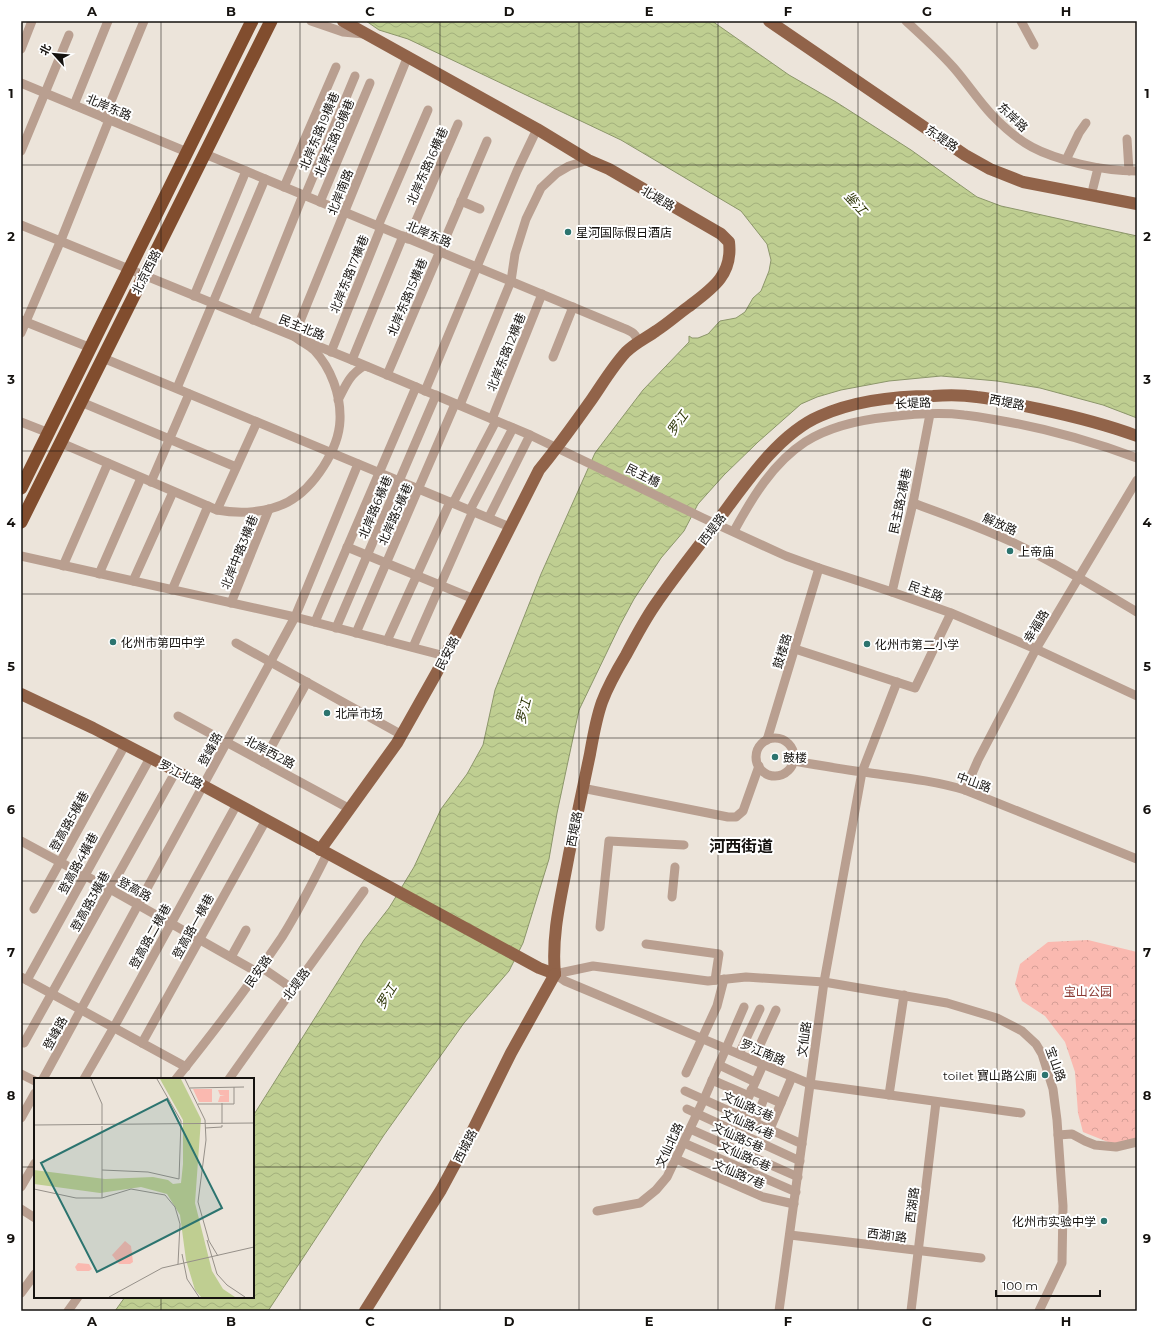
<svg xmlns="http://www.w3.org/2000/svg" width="1158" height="1332" viewBox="0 0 1158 1332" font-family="Montserrat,'Noto Sans SC',sans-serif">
	<defs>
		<pattern id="forest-crowns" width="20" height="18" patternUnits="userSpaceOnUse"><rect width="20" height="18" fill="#fab9b0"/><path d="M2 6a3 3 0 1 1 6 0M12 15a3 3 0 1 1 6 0" fill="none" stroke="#d59e96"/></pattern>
		<pattern id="water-waves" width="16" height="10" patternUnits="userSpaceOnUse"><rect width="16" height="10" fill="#bfce91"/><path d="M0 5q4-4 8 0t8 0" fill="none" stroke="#a3b07c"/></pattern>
	</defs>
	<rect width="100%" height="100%" fill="#ece4da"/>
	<path fill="url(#forest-crowns)" d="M1088,940L1137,952V1138L1113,1144L1083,1132L1078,1113L1075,1072L1065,1042L1045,1016L1022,1001L1015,984L1020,964L1048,942Z"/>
	<path fill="url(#water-waves)" stroke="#8c966a" d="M366,21H712L789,75L836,102L911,150L977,197L1001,206L1137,236V418L1103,405L1040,388L997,381L941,376L889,381L841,390L817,397L801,404L758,442L724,475L698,504L684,531L661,558L634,599L620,625L579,710L557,813L549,859L523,943L509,971L464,1023L384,1135L268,1311H115L125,1297H253V1116L364,940L389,908L414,867L441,809L467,774L483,745L495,690L541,574L595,453L643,390L689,342V336L692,338H698L708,334L720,321L736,318L745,312L753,298L761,291L769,271L771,260L767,244L741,211L621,140L408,39L379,30Z"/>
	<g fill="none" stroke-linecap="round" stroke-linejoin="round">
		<g stroke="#b99f90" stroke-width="9">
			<path d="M311,21L343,32L364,34"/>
			<path d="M906,21C922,36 939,51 954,68C967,83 978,100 992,115C1021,145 1040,154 1080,164C1101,169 1115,171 1137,171"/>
			<path d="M1021,21L1034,45"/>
			<path d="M21,49L32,21"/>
			<path d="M21,83L187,152"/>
			<path d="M74,105L108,21"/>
			<path d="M104,118L144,21"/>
			<path d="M1127,139L1129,171"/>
			<path d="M21,151L69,35"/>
			<path d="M205,154L623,328C631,331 638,334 637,344"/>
			<path d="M1066,160L1079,133L1086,123"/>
			<path d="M284,187L336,67"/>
			<path d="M1093,188L1098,168"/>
			<path d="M305,196L355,76"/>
			<path d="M461,201L480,209"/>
			<path d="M320,202L370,83"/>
			<path d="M21,225L352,360L530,435L703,518L786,556L819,568L892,592L951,613L1036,649L1137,696"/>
			<path d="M378,226L428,110"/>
			<path d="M408,239L458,124"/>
			<path d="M194,296L246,171"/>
			<path d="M21,320L91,348"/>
			<path d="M253,320L303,195"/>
			<path d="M21,333L61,240L109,120"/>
			<path d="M331,352L381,227"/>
			<path d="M553,357L573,307"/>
			<path d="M103,358L510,527"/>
			<path d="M352,360L403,236"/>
			<path d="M387,375L487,141"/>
			<path d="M177,388L265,179"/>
			<path d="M425,391L517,171L537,129"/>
			<path d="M338,400C346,385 349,375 364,366L368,367"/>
			<path d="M81,402L236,467"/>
			<path d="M460,405L511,281L515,254L526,219L541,188L557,173L569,166L588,160"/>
			<path d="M492,419L542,294"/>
			<path d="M21,422L49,433"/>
			<path d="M61,443L217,510C240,514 267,513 288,502C314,488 339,449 340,420C341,395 331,368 314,350C308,345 300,341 294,336L408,56"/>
			<path d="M151,482L189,394"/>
			<path d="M453,503L496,421"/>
			<path d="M913,503C946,515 980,527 1012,542C1055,562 1096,588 1137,612"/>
			<path d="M217,510L257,422"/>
			<path d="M470,510L513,428"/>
			<path d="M489,517L530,435"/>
			<path d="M734,531C752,498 773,463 805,442C830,426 859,420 888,417C913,414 939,412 964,415C975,416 986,418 997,420C1045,428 1091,441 1137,458"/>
			<path d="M347,547L474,599"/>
			<path d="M21,556L295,617L445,656"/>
			<path d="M63,566L108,463"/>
			<path d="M99,574L141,478"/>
			<path d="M133,581L173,492"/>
			<path d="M172,590L208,506"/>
			<path d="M892,592L913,503L930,414"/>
			<path d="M231,603L269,509"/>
			<path d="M315,622L416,387"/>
			<path d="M336,628L436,395"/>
			<path d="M356,633L455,404"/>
			<path d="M387,641L450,502"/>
			<path d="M236,643L402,735"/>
			<path d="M413,647L473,511"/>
			<path d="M795,649L915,688L951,613"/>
			<path d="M178,716L350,809"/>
			<circle cx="775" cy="757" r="19"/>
			<path d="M767,740L819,568"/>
			<path d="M794,761C817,765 840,769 863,772C898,777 932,780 965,790L1137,859"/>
			<path d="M263,762L307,682"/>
			<path d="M582,788L728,817H736L743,811L759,766"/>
			<path d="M965,790L978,760L1036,649L1137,480"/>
			<path d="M21,841L110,889L257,972"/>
			<path d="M672,897L675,867"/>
			<path d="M34,909L125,745"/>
			<path d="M600,927L609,841L684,845"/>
			<path d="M646,944L719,954L715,980"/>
			<path d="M231,957L246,930"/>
			<path d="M261,967L293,989"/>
			<path d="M555,974L593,966L708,981L746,977L824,982L947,1003L997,1018L1022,1031L1036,1044L1042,1054L1053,1089L1057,1120L1063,1206L1062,1263L1039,1311"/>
			<path d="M555,974L565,981L810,1084L1021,1113"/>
			<path d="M21,977L186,1067"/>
			<path d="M27,980L150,758"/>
			<path d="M24,1043L176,771"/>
			<path d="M142,1043L266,820"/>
			<path d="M739,1054L760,1009"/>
			<path d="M753,1060L776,1010"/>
			<path d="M719,1065L755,1082"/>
			<path d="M686,1073L717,1006L724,979"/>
			<path d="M21,1074L35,1081"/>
			<path d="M43,1079L295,617L358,464"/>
			<path d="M84,1079L114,1027L237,804"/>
			<path d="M176,1079C213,1033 249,986 282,937C299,910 313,882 327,854"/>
			<path d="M229,1079L293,989L364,891"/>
			<path d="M712,1080L749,1096"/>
			<path d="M751,1090L781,1103"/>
			<path d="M685,1091L802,1144"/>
			<path d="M889,1095L904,995"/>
			<path d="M687,1109L800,1161"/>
			<path d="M740,1116L763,1065"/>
			<path d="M21,1118L35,1093"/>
			<path d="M755,1122L765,1096"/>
			<path d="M690,1129L798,1177"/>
			<path d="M770,1129L792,1077"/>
			<path d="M1058,1135L1072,1134L1085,1141L1095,1145L1116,1147L1137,1142"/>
			<path d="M684,1143L796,1192"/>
			<path d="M676,1159L763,1197L794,1204"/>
			<path d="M21,1187L35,1163"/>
			<path d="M21,1209L35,1218"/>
			<path d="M597,1211L640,1203L656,1190L667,1177L704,1099L744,1007"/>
			<path d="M790,1235L981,1258"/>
			<path d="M21,1293L35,1274"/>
			<path d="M68,1311L78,1297"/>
			<path d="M779,1311L824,982L862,772L897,682"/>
			<path d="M911,1311L936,1102"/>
		</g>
		<g stroke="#916349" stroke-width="12">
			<path d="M769,21L965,155L990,169L1023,182L1137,204"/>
			<path d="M21,694L93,728L176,771L539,968L555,974"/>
			<path d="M320,850L397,743L437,672L539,470C558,447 575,423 592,399C603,383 613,366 626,352C635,343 646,338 656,331C667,324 677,315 688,307C712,289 733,275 729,242L721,234L609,169L588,160L537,129L343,21"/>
			<path d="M555,974C551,933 562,894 569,854C576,821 583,788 590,754C593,737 596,719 602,702C608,686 617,670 626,655C635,638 644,621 655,605C676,574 700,545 722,515C747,481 780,433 820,416C856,400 895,396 933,396C948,395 963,395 977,397C998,399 1018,405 1039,409C1072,416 1105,424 1137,436"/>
			<path d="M365,1311L441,1190L469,1138L511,1053L555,974"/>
		</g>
		<g stroke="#814d2e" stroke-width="13">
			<path d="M21,488L252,21"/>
			<path d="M21,522L271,21"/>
		</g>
	</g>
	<path fill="none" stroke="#15120f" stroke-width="1" stroke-opacity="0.55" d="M161,21V1079M300,21V1311M440,21V1311M579,21V1311M718,21V1311M858,21V1311M997,21V1311M21,165H1137M21,308H1137M21,451H1137M21,594H1137M21,738H1137M21,881H1137M21,1024H1137M21,1167H35M253,1167H1137M161,1297V1311"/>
	<g fill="#2c746f" stroke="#fff" stroke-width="1.5">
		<circle cx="568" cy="232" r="4"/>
		<circle cx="1010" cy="551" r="4"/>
		<circle cx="113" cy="642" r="4"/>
		<circle cx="867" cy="644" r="4"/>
		<circle cx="327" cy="713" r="4"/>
		<circle cx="775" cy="757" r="4"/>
		<circle cx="1045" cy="1075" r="4"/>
		<circle cx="1104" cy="1221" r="4"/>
	</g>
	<g text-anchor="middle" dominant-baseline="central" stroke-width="4" stroke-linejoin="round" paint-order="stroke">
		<g font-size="12" fill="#15120f" stroke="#fff">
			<text transform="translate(109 107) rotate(23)">北岸东路</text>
			<text transform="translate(1013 117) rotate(43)">东岸路</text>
			<text transform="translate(319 131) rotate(-67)">北岸东路19横巷</text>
			<text transform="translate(334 138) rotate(-67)">北岸东路18横巷</text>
			<text transform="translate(942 138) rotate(34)">东堤路</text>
			<text transform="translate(427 166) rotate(-66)">北岸东路16横巷</text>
			<text transform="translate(340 192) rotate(-68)">北岸南路</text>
			<text transform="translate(658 198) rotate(30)">北堤路</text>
			<text transform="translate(429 234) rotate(23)">北岸东路</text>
			<text transform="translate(146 272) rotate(-63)">北京西路</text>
			<text transform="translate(349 274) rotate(-68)">北岸东路17横巷</text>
			<text transform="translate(407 297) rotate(-67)">北岸东路15横巷</text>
			<text transform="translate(302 327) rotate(22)">民主北路</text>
			<text transform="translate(506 352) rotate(-68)">北岸东路12横巷</text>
			<text transform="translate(1007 402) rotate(11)">西堤路</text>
			<text transform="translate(913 403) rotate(-3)">长堤路</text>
			<text transform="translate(643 475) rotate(26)">民主橋</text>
			<text transform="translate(900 501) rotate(-78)">民主路2横巷</text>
			<text transform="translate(375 507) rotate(-67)">北岸路6橫巷</text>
			<text transform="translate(395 514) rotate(-66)">北岸路5橫巷</text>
			<text transform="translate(1000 524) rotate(24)">解放路</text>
			<text transform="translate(712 529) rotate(-53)">西堤路</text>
			<text transform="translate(239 552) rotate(-68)">北岸中路3横巷</text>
			<text transform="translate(926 591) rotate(20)">民主路</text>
			<text transform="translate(1036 626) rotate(-59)">幸福路</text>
			<text transform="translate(782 651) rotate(-73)">鼓楼路</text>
			<text transform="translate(447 653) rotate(-63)">民安路</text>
			<text transform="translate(210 749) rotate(-62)">登峰路</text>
			<text transform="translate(270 752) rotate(28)">北岸西2路</text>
			<text transform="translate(181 774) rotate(28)">罗江北路</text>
			<text transform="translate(974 782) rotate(20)">中山路</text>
			<text transform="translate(69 821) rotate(-61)">登高路5橫巷</text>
			<text transform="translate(574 829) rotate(-79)">西堤路</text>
			<text transform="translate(78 863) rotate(-61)">登高路4橫巷</text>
			<text transform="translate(135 889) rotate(29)">登高路</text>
			<text transform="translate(90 901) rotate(-61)">登高路3橫巷</text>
			<text transform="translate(193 926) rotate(-61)">登高路一横巷</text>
			<text transform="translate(150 936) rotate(-61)">登高路二横巷</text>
			<text transform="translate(258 971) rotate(-55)">民安路</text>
			<text transform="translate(296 984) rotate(-54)">北堤路</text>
			<text transform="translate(55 1033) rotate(-61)">登峰路</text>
			<text transform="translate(804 1039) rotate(-82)">文仙路</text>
			<text transform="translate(763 1052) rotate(23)">罗江南路</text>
			<text transform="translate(1056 1064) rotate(70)">宝山路</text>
			<text transform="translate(748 1106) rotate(24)">文仙路3巷</text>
			<text transform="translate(748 1124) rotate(24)">文仙路4巷</text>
			<text transform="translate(738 1137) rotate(24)">文仙路5巷</text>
			<text transform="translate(669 1145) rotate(-65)">文仙北路</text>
			<text transform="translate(465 1146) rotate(-63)">西城路</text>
			<text transform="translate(745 1156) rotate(24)">文仙路6巷</text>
			<text transform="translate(739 1174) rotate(23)">文仙路7巷</text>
			<text transform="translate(912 1205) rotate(-83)">西湖路</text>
			<text transform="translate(887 1235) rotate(7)">西湖1路</text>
		</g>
		<g font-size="12" fill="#15120f" stroke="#fff" text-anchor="start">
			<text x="576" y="232">星河国际假日酒店</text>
			<text x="1018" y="551">上帝庙</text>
			<text x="121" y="642">化州市第四中学</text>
			<text x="875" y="644">化州市第二小学</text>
			<text x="335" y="713">北岸市场</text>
			<text x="783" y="757">鼓楼</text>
			<text x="1037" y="1075" text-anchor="end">toilet 寶山路公廁</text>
			<text x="1096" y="1221" text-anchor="end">化州市实验中学</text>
		</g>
		<g font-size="12" fill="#8a3932" stroke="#fff">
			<text x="1088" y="991">宝山公园</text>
		</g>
		<g font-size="13" font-style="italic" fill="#2d3506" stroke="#fff">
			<text transform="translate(856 203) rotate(48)">鉴江</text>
			<text transform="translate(677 423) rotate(-54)">罗江</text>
			<text transform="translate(523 711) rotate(-76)">罗江</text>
			<text transform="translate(386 996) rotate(-58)">罗江</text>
		</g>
		<g font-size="16" font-weight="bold" fill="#15120f" stroke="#fff">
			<text x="741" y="846">河西街道</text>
		</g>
	</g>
	<g transform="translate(34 1078)">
		<rect width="220" height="220" fill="#ece4da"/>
		<path d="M159,11H178V24H165ZM184,12H195V24H184L186,18H191L186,17Z" fill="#fab9b0"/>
		<path d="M91,163L97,168L99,184L96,186H85L78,177Z" fill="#fab9b0"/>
		<path d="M44,185L55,186L58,191L55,193H43L41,189Z" fill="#fab9b0"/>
		<path d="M126,1H147L167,41L161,125L178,193L189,211L201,219H167L161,212L152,182L146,137L133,116L107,109L66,115L0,106V92L71,101L119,99L134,102L139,106L147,105L149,86V42Z" fill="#bfce91"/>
		<path fill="none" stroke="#969089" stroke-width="1" d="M57,1L68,26V47M151,1L171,42L172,62L164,124L175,163L184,178M156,10L210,9M188,25V45M164,26H200V9M0,47L220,45M171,50L188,49V47M68,92L114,94L145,101L147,43L123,1M0,111L42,120H68L97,111L131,117L141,129L146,146L144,186M68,120V48M173,162L183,196L193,207L211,219M148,176L153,201L165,219M75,219L128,190L220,169"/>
		<path fill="#2c746f" fill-opacity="0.15" stroke="#2c746f" stroke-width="2" d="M133,21L188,130L63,194L7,85Z"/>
		<rect width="220" height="220" fill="none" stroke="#15120f" stroke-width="2"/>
	</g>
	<rect width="1158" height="1332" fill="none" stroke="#ffffff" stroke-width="44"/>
	<g transform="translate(54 54) rotate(297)" stroke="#ffffff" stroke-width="3" paint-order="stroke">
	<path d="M0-3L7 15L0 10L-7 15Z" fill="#15120f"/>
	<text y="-6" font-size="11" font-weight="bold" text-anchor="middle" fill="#15120f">北</text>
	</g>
	<path d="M996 1290v6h104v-6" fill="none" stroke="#15120f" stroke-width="2"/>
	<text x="1002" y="1290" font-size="12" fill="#15120f" stroke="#ffffff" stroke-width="3" paint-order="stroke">100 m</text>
	<rect x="22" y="22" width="1114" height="1288" fill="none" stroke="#15120f" stroke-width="1.5"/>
	<g font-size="13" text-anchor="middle" font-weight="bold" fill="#15120f">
		<text x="92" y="16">A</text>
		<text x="231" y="16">B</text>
		<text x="370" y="16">C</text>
		<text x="509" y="16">D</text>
		<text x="649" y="16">E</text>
		<text x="788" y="16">F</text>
		<text x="927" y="16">G</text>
		<text x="1066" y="16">H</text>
		<text x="11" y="98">1</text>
		<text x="1147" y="98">1</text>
		<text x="11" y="241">2</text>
		<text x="1147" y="241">2</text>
		<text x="11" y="384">3</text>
		<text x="1147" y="384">3</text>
		<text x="11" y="527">4</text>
		<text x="1147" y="527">4</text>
		<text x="11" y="671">5</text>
		<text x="1147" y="671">5</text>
		<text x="11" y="814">6</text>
		<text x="1147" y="814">6</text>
		<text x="11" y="957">7</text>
		<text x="1147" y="957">7</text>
		<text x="11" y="1100">8</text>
		<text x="1147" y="1100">8</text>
		<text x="11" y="1243">9</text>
		<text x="1147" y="1243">9</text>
		<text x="92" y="1326">A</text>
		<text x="231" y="1326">B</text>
		<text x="370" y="1326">C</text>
		<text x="509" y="1326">D</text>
		<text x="649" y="1326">E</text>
		<text x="788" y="1326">F</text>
		<text x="927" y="1326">G</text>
		<text x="1066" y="1326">H</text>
	</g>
</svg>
